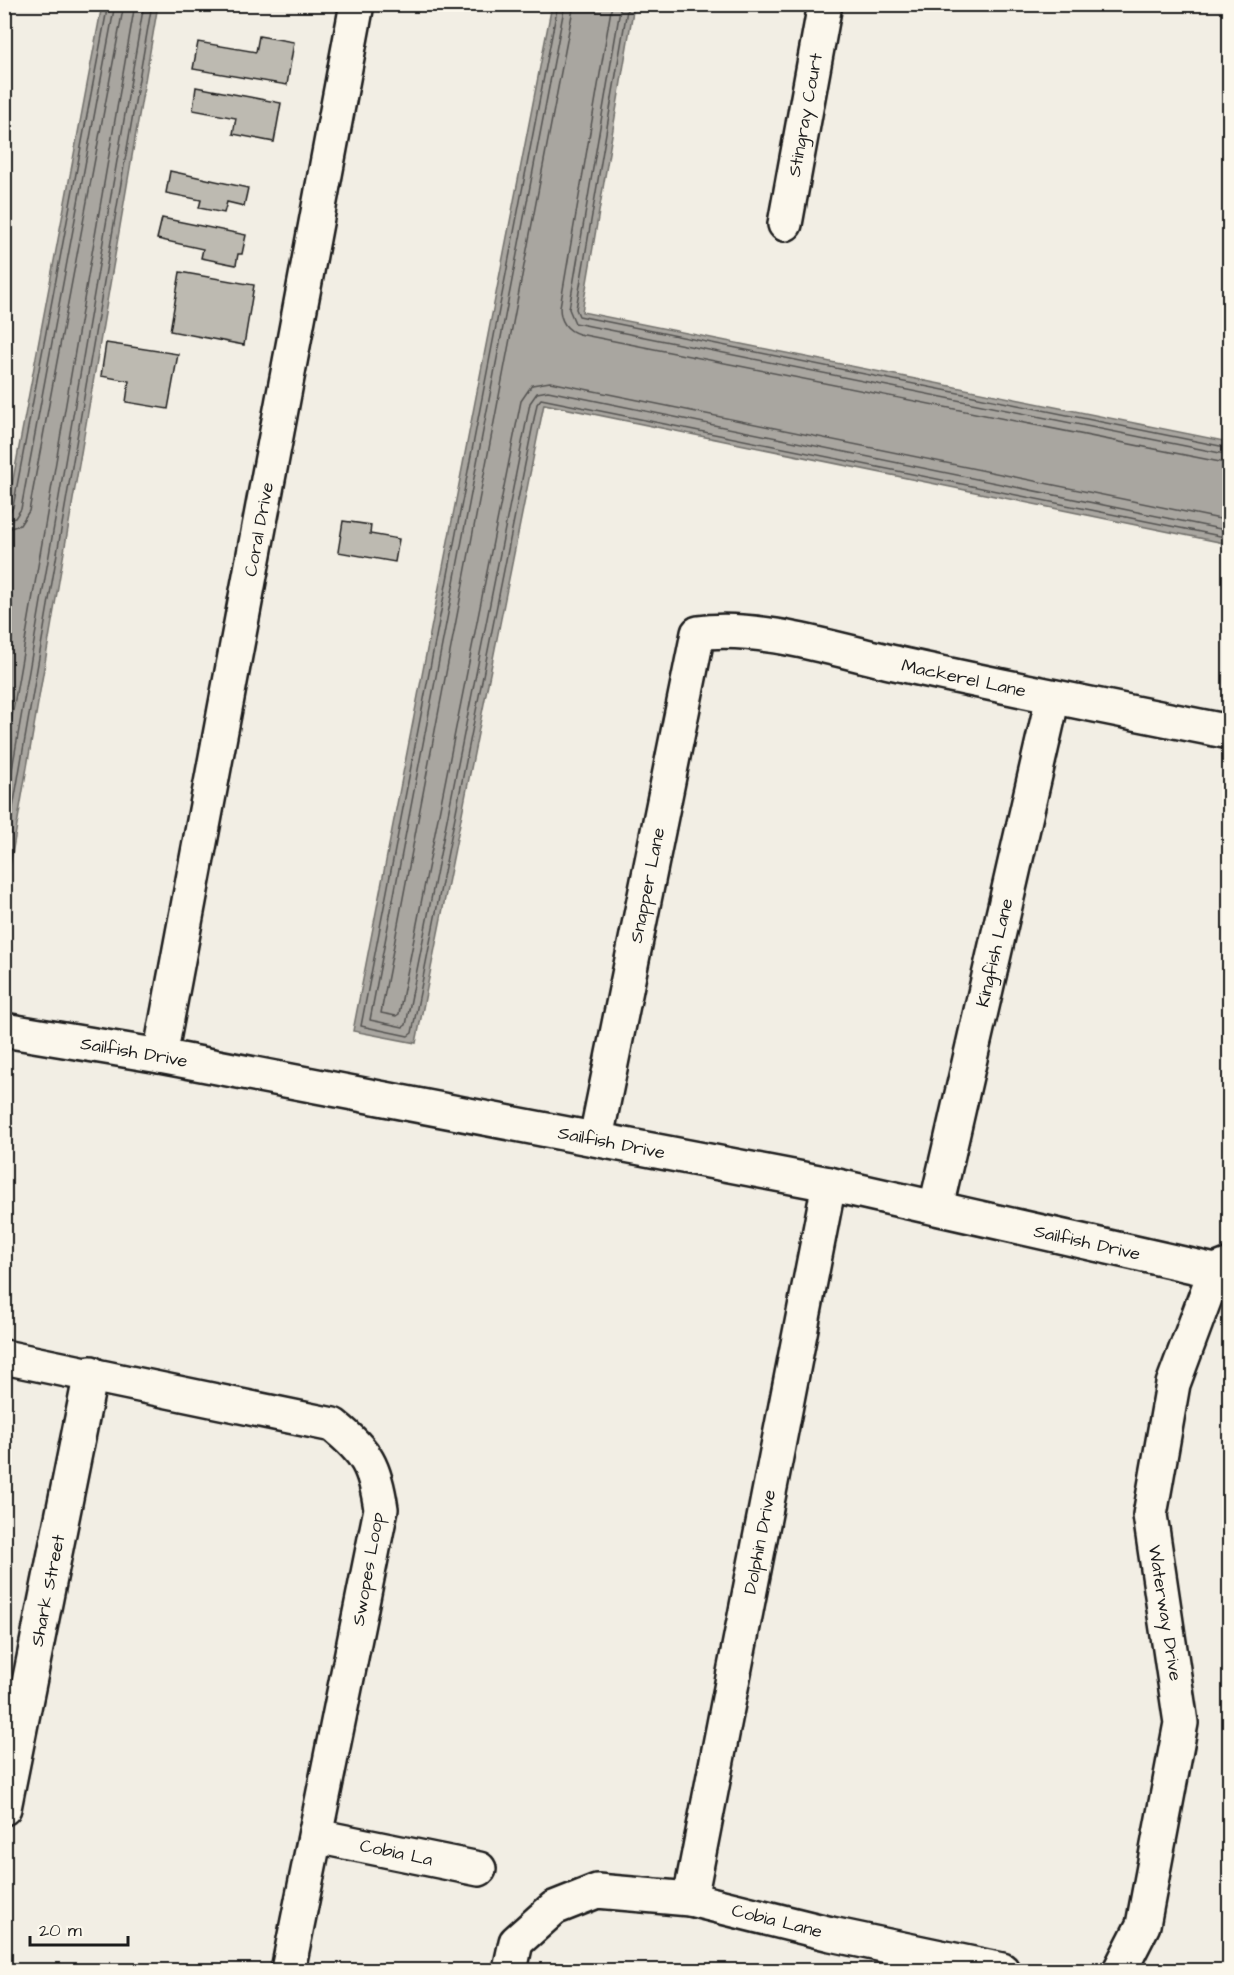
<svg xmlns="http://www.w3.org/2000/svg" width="1234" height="1975" viewBox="0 0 1234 1975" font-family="'Architects Daughter',sans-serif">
	<rect width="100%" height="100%" fill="#f2eee4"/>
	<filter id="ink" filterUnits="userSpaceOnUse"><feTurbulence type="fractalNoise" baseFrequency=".0167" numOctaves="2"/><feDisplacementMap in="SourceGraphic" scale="12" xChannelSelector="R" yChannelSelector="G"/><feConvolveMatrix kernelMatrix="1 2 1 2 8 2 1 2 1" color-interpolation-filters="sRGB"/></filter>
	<g filter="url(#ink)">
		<g fill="#a9a6a0" stroke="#716f6b" stroke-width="1.5">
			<path d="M102,5H158L5,895V522Z"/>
			<path d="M552,5H634L582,312L1229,442V544L544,404L416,1043L353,1031Z"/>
		</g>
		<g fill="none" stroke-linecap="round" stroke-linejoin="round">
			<g stroke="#545351" stroke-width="1.5">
				<path d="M558,4L361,1026L408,1036L412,1033L537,404L541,399L1230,538"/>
				<path d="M565,4L370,1020L403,1027L406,1025L530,403L537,393L548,391L1230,531"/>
				<path d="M574,4L381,1013L396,1016L399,1014L521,401L532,385L550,382L1230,521"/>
				<path d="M612,4L560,307C560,321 566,330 579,334L1230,464"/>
				<path d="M621,4L569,309L575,323L1230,455"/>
				<path d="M628,4L576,309L579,316L1230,448"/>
				<path d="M4,513L10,512L13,507L108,4"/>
				<path d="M4,521L15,518L21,509L115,4"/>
				<path d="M4,530L20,525L29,511L124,4"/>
				<path d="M4,763L135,4"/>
				<path d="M4,816L144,4"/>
				<path d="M4,860L152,4"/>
			</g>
		</g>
		<g fill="#bdbab1" stroke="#1c1c1c" stroke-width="1.5">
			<path d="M259,36L294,42L287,85L193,69L198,42L256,52Z"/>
			<path d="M196,87L281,103L274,142L233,134L236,118L193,110Z"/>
			<path d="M170,171L248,188L244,206L227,202L224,213L199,208L201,200L166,193Z"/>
			<path d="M162,218L246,235L242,254H238L236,265L201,258L203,249L157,239Z"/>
			<path d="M180,272L254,285L244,345L170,331Z"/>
			<path d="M106,343L178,354L168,409L126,402L129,381L101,376Z"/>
			<path d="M343,521L371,525L370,534L399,539L395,562L338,552Z"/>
		</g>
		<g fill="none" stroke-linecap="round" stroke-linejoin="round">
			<defs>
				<g id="minor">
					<path id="s1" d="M785,224L825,4"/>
					<path id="s2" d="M4,1030L160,1056L829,1184L1215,1271"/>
					<path id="s3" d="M160,1056L357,4"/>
					<path id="s4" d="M596,1138L698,633C758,624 840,651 899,664C1009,688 1119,710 1230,732"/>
					<path id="s5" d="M936,1207L1053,697"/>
					<path d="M4,1357L333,1425C367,1452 375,1467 381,1509L288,1970"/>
					<path id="s6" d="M4,1808L91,1373"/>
					<path id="s7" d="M316,1836L479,1869"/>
					<path id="s8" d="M690,1899L829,1184"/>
					<path id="s9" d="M510,1970L516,1942L554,1908L597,1891L690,1899L831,1934L1002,1970"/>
					<path d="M1120,1970L1143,1925L1181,1723L1150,1515L1173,1384L1215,1271L1230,1265"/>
				</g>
			</defs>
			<use href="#minor" stroke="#1c1c1c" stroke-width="38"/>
			<use href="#minor" stroke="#fbf7ec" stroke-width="33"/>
		</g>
	</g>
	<g text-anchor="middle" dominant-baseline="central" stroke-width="5" stroke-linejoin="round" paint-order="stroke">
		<g font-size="18" fill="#1c1c1c" stroke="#fbf7ec">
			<text stroke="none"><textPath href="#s1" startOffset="111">Stingray Court</textPath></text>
			<text stroke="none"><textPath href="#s3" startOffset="536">Coral Drive</textPath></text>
			<text stroke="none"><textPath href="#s4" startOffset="786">Mackerel Lane</textPath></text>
			<text stroke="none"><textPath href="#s4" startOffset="258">Snapper Lane</textPath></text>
			<text stroke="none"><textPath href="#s5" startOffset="261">Kingfish Lane</textPath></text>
			<text stroke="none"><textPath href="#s2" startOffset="132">Sailfish Drive</textPath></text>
			<text stroke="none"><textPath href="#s2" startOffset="618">Sailfish Drive</textPath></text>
			<text stroke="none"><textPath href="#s2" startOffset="1104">Sailfish Drive</textPath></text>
			<text stroke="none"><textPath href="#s8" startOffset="364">Dolphin Drive</textPath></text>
			<text transform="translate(368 1569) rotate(-80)">Swopes Loop</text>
			<text stroke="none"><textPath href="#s6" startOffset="222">Shark Street</textPath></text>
			<text transform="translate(1165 1613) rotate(81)">Waterway Drive</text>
			<text stroke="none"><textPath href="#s7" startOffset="82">Cobia La</textPath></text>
			<text stroke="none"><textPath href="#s9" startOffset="309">Cobia Lane</textPath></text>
		</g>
	</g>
	<rect width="1234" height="1975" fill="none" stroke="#fbf7ec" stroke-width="24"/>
	<rect x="12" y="12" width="1210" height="1951" fill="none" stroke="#1c1c1c" stroke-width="2" filter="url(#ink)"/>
	<path d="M30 1936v9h98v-9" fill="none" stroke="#1c1c1c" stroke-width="3"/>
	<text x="39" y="1936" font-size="18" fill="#1c1c1c" stroke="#fbf7ec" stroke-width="4.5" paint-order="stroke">20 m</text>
</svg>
